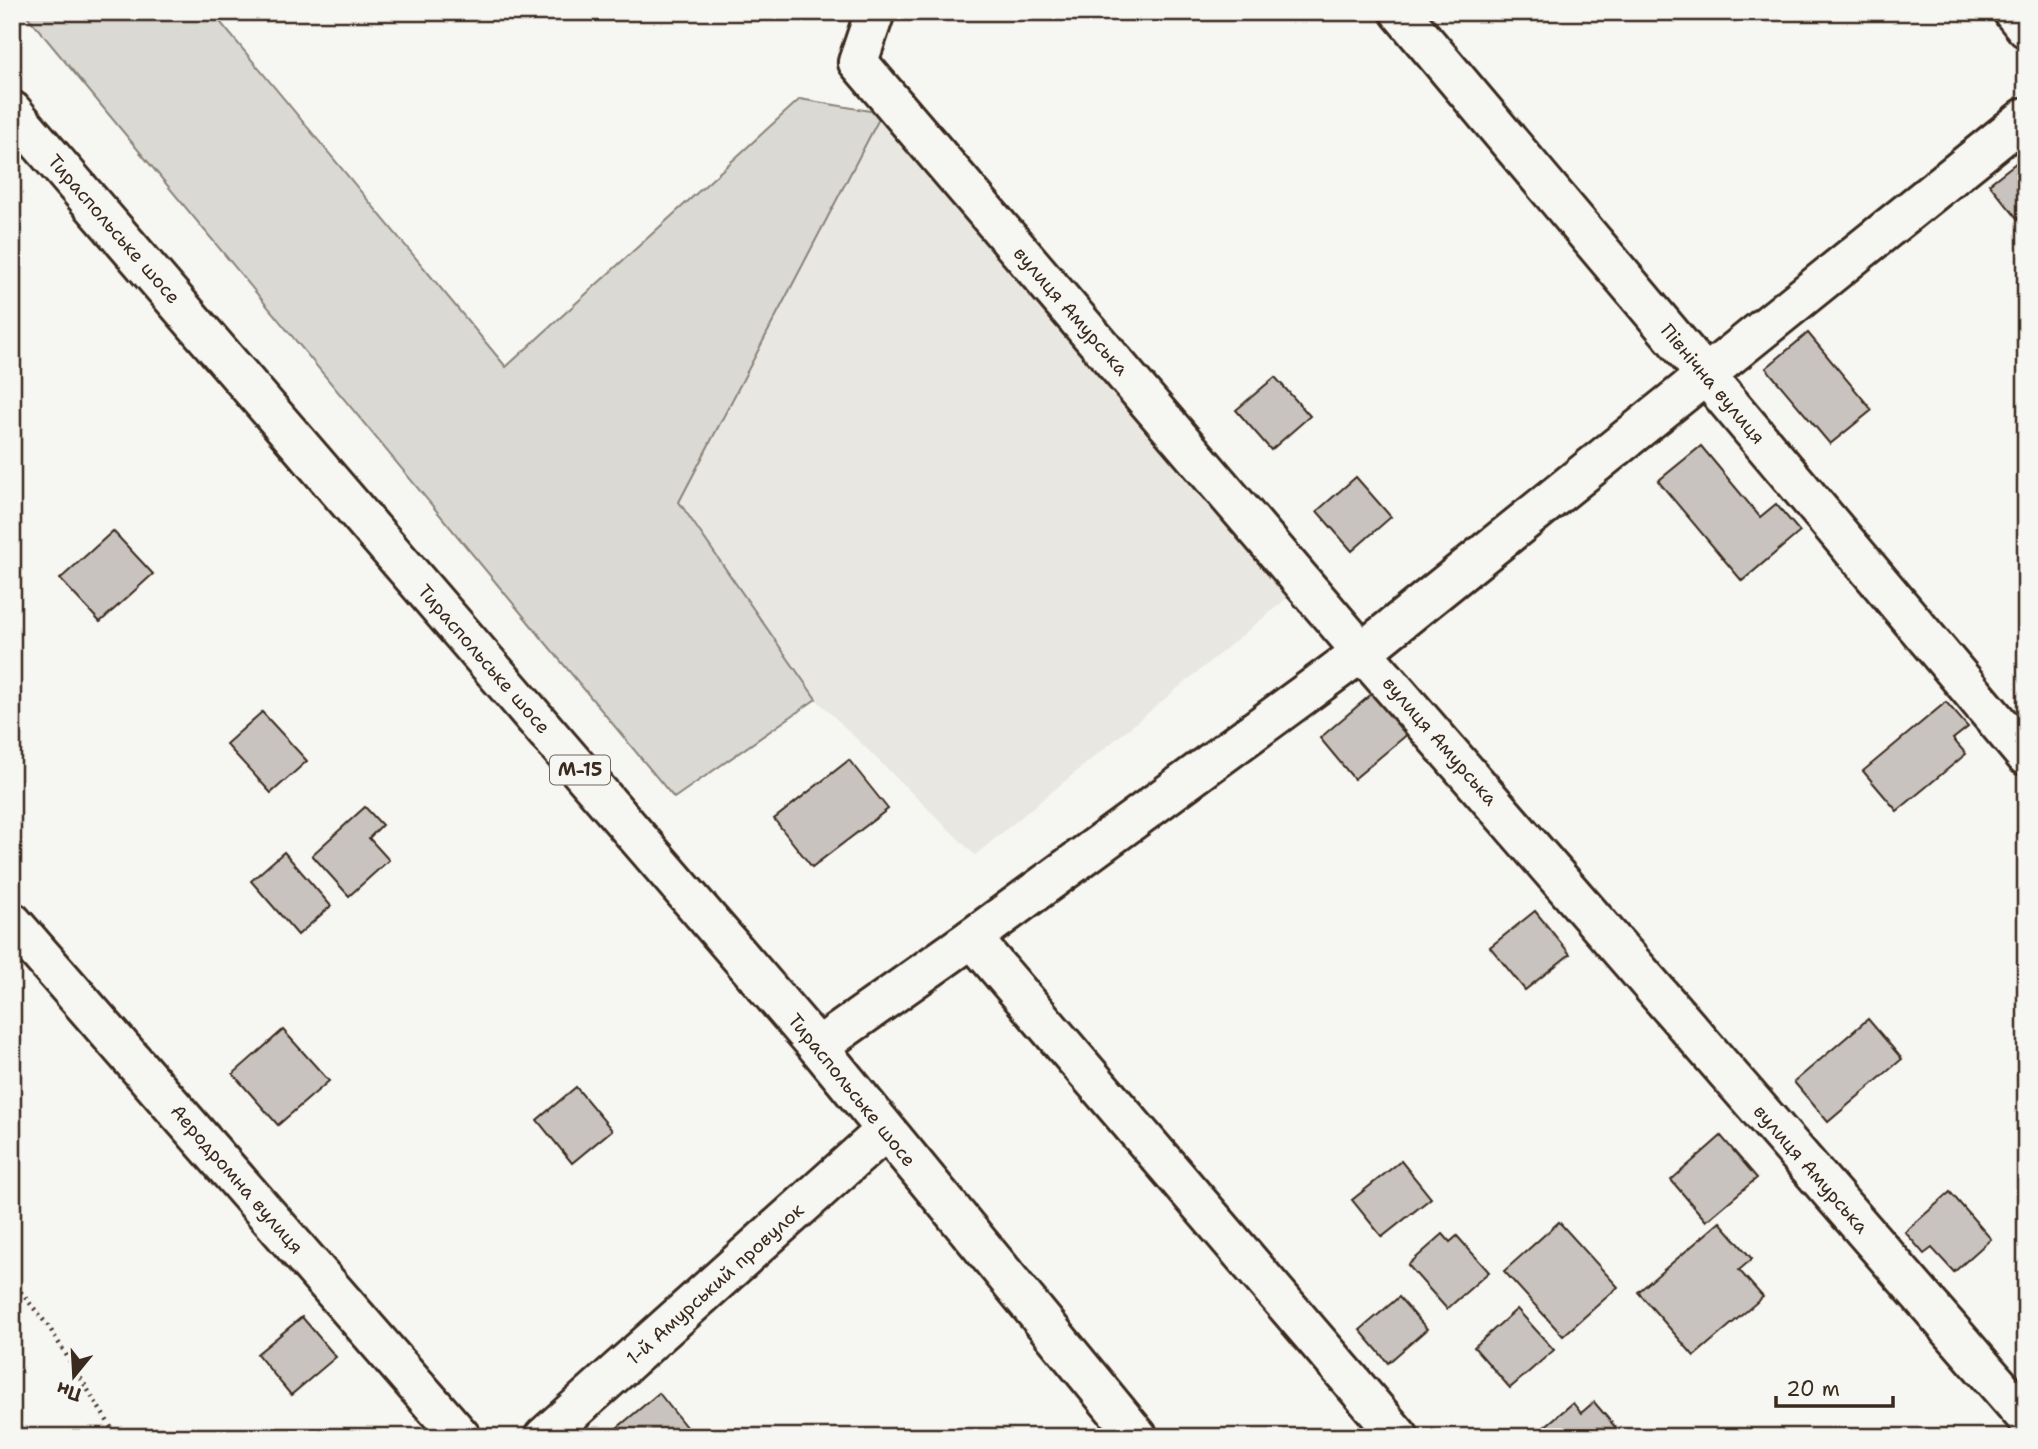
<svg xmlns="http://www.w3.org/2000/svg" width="2038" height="1449" viewBox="0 0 2038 1449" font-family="'Shantell Sans',sans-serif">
	<rect width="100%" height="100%" fill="#f6f6f2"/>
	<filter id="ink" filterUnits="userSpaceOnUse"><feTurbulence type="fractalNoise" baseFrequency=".0143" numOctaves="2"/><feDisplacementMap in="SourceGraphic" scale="14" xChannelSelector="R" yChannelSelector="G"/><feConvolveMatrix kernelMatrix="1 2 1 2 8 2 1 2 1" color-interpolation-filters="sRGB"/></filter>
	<g filter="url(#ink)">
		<path fill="#e8e7e2" d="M882,113L1291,595L975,855L816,699L679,502Z"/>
		<path fill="#dad9d3" stroke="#8a8278" stroke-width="2" d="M24,12H212L506,367L800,99L882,113L679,502L816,699L674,798Z"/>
		<g fill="#c8c3be" stroke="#3b2a1e" stroke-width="2">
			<path d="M2026,155V229L1989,184Z"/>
			<path d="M1808,333L1872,410L1830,444L1766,368Z"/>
			<path d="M1275,377L1310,416L1271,450L1236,410Z"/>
			<path d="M1701,446L1760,517L1776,504L1800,532L1742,581L1658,481Z"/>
			<path d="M1356,477L1391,517L1352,551L1317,511Z"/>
			<path d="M113,531L153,574L100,622L60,579Z"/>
			<path d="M1374,692L1409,733L1354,779L1320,738Z"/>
			<path d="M1946,702L1968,727L1953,739L1966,754L1897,811L1863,771Z"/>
			<path d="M262,712L307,761L271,793L226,744Z"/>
			<path d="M849,760L888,809L812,867L774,819Z"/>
			<path d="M365,807L382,825L369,838L389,860L349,896L312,855Z"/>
			<path d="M284,852L331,906L298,935L251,881Z"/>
			<path d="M1535,911L1570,954L1525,990L1490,947Z"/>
			<path d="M1868,1019L1902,1059L1828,1122L1794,1082Z"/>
			<path d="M283,1030L329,1081L278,1125L233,1074Z"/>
			<path d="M576,1087L612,1130L572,1163L537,1120Z"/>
			<path d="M1721,1136L1757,1178L1706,1221L1671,1180Z"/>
			<path d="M1401,1161L1431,1198L1382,1237L1352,1200Z"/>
			<path d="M1950,1192L1991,1239L1954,1272L1932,1248L1924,1254L1905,1232Z"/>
			<path d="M1559,1222L1618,1287L1563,1336L1504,1271Z"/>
			<path d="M1720,1222L1752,1259L1739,1270L1763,1297L1694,1356L1638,1292Z"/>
			<path d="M1443,1234L1450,1242L1457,1236L1489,1272L1447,1309L1408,1265Z"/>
			<path d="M1399,1297L1427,1329L1388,1363L1360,1330Z"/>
			<path d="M1517,1309L1554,1350L1510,1388L1474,1347Z"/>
			<path d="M302,1317L336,1357L291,1395L257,1354Z"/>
			<path d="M659,1393L694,1437H614L611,1433Z"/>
			<path d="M1594,1402L1616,1428L1606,1437H1550L1543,1428L1573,1403L1581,1413Z"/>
		</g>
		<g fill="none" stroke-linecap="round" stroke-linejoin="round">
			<defs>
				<g id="street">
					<path d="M875,12L858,62L1362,652L2026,1417"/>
					<path d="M1400,12L2026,756"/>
					<path d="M2013,12L2026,28"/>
					<path d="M12,922L461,1437"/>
					<path d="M972,938L1399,1437"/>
					<path d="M818,1047L972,938L1362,652L2026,117"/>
					<path d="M544,1437L885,1131"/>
				</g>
				<path id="primary" d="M12,111L818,1047L1138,1437"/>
			</defs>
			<use href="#street" stroke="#3b2a1e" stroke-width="44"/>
			<use href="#primary" stroke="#3b2a1e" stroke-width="44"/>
			<path stroke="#3b2a1e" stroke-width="4.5" stroke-dasharray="2 5" stroke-linecap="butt" d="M12,1281L49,1327L117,1437"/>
			<use href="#street" stroke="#f6f6f2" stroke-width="38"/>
			<use href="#primary" stroke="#f6f6f2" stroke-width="38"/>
		</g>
	</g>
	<g text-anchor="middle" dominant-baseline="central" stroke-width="7" stroke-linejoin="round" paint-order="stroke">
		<rect fill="#f6f6f2" stroke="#73675e" stroke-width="2" x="550" y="755.5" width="60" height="29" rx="5"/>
		<g font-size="18" font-weight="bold" fill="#3b2a1e">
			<text x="580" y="770">М-15</text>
		</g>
		<g font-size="19" fill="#3b2a1e" stroke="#f6f6f2">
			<text transform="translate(114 229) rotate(49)">Тираспольське шосе</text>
			<text transform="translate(1071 311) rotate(49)">вулиця Амурська</text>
			<text transform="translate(1713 384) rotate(50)">Північна вулиця</text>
			<text transform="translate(484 659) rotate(49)">Тираспольське шосе</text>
			<text transform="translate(1440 741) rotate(49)">вулиця Амурська</text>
			<text transform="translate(852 1090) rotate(51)">Тираспольське шосе</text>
			<text transform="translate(1811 1169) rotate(49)">вулиця Амурська</text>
			<text transform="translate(237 1179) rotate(49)">Аеродромна вулиця</text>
			<text transform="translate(715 1284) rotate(-42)">1-й Амурський провулок</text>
		</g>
	</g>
	<rect width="2038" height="1449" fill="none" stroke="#f6f6f2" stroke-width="42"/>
	<rect x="21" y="21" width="1996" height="1407" fill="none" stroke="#3b2a1e" stroke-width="2.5" filter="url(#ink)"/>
	<g transform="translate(74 1376) rotate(198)" stroke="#f6f6f2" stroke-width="5" paint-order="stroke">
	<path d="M0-5L12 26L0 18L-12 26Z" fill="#3b2a1e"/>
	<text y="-10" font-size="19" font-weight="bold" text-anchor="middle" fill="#3b2a1e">Пн</text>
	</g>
	<path d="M1776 1396v10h117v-10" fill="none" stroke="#3b2a1e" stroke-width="3.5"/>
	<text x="1786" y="1396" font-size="21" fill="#3b2a1e" stroke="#f6f6f2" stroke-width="5" paint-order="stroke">20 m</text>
</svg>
